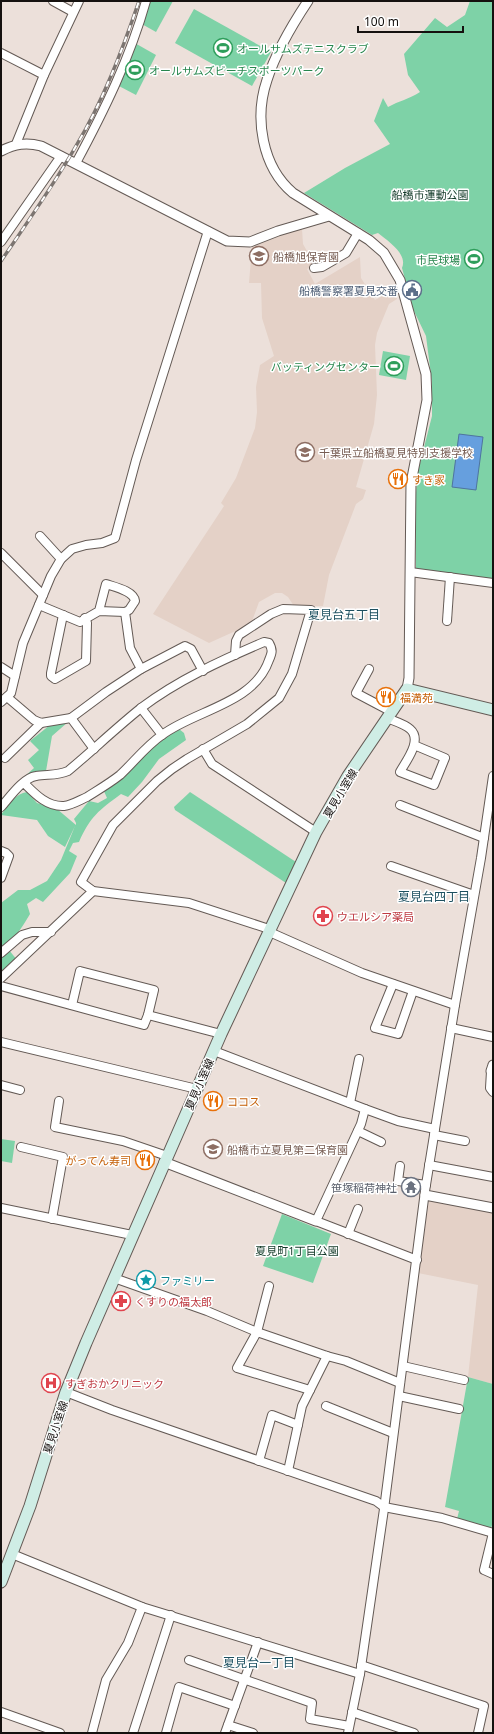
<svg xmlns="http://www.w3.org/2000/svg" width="494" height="1734" viewBox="0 0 494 1734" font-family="'Noto Sans','Noto Sans JP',sans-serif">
	<rect width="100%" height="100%" fill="#ece0da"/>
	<g fill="#e4d1c7">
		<path d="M302,229L303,244L315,265L307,269L315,284L360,257L361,278L375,300L394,290L397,299L389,304L377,333L375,345L377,395L374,424L356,487L366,490L363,499L356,504L329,575L323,606H294L288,597L282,593H275L259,602L251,624L209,643L153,614L224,506L221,503L236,478L255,428L257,412L256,387L260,365L274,356L262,318L261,283H249L252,247L289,232Z"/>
		<path d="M429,1201L493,1213V1384L468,1377L478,1285L418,1273Z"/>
	</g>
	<g fill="#7ed2a7">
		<path d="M147,1H173L156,32L140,23Z"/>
		<path d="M470,1H493V580L416,569V493L418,471L432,416V383L426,336L413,309L402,268C408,254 388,241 378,233L372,235L304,193L345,168L390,144L374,121L383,98L388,107C399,101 409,99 420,92L408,75L404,54L435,18L447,27L465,15Z"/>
		<path d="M194,9L271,52L252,86L175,43Z"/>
		<path d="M133,42L156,55L136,95L117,85Z"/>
		<path d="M383,351L410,356L406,380L379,375Z"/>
		<path d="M68,722L52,736L46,771L37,772L24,777L34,768L28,760L39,750L30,741L50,725Z"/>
		<path d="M179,729L184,733L186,740L159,759L142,782L128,797L121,794C99,810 90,817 79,842L73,843L69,851L77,856L70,873L43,902L36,898L27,904L30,914C22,928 14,939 1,950V903L18,890H30L47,881L61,860L75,826L65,847L48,836L37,820L1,815C7,806 16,793 27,792L37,803L57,809L76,825V823L74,819L89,801L98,803L107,798L103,789L160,738Z"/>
		<path d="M190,792L296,862L286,883L175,810L174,807Z"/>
		<path d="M9,950L17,960L1,975V957Z"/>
		<path d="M1,1139L15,1141L12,1163L1,1161Z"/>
		<path d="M282,1214L331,1234L313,1283L263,1266Z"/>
		<path d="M468,1377L493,1384V1521L491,1529L457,1519L459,1511L445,1507Z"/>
	</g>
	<path fill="#669fde" stroke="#4e74a0" d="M459,434L483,437L476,490L452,487Z"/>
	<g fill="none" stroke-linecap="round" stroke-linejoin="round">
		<defs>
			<g id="minor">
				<path d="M53,1L73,12"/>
				<path d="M1,53L44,75"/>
				<path d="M16,144L44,75L79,1"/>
				<path d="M76,163C104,111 130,58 146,1"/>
				<path d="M1,242L61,156"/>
				<path d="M314,268L322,267L346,253L358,233"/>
				<path d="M40,536L61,559"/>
				<path d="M1,553L43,595"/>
				<path d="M410,572L493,583"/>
				<path d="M39,605L80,622L99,611L125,612L129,610L135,601C134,591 115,587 106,584L99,611"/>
				<path d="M125,612L130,648L141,669"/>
				<path d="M63,615L51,673V676L55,679L86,661L87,623L85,618"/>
				<path d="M447,621L450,577"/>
				<path d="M235,655L236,641L239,635L271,614L283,609L311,610L292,674L279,698L247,724L187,759L172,769L157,781L113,825L81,882L93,891L189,903L266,928L274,934L362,973L455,1005"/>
				<path d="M1,667L15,676"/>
				<path d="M369,669L356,693L392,712"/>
				<path d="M7,697L34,720L41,723L71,718L94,749"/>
				<path d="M1,702L11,693L23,643L51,576L61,559L72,549L86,545L102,543L115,538L136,460L208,231"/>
				<path d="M141,708L162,735"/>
				<path d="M71,718L106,692L141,669L185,646L191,649L203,671"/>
				<path d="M387,718C394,721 405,724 410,729C423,740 406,761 400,772L434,785L445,758L414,745"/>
				<path d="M203,749L212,764L316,832"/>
				<path d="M5,758L41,723"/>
				<path d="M400,805L484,838"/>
				<path d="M1,807C10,797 23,778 36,776C47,774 57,776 68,771C92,751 116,728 141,708C178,680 222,660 264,642L269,643C273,650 272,653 269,660C254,704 195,710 162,735C146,746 134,762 120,775C110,783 98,790 87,797C80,800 72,805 64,806C47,807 35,794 24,783"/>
				<path d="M1,851L6,853L9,856L1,878"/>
				<path d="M391,866L474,895"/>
				<path d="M1,953L22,935L32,932H51"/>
				<path d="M1,978L93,891"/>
				<path d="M393,984L375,1028L398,1034L413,991"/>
				<path d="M1,986L144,1025L148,1015L221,1034"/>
				<path d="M72,1005L80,971L154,990L148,1015"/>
				<path d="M451,1028L493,1037"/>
				<path d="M1,1042L197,1089"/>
				<path d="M214,1051L365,1109L361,1124L316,1221L417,1260"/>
				<path d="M491,1071L490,1088L493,1092"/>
				<path d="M1,1085L20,1090"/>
				<path d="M59,1101L55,1127L123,1141L167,1156"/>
				<path d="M350,1103L359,1059"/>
				<path d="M365,1109L398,1121L435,1129"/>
				<path d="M358,1131L381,1142"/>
				<path d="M434,1135L465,1141"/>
				<path d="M21,1147L63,1157L52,1219"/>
				<path d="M429,1165L493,1177"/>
				<path d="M400,1166L398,1181L426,1185"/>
				<path d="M1,1208L132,1235"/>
				<path d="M348,1234L358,1209"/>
				<path d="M114,1278L207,1311L257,1332L327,1356L346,1361L400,1383"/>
				<path d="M269,1286L257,1332L237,1368L310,1390"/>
				<path d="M403,1366L464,1380"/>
				<path d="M66,1392L112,1410L376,1501L384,1507L442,1518L493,1533"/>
				<path d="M399,1396L459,1409"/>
				<path d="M326,1406L393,1433"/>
				<path d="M259,1461L272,1415L298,1425"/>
				<path d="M288,1471L302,1406L327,1356"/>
				<path d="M493,1533L484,1570L493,1574"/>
				<path d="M12,1554L142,1607L360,1674"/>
				<path d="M189,1660L312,1703L310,1719L349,1726"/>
				<path d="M361,1665L484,1706L478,1733"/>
				<path d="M1,1712L60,1733"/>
				<path d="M352,1712L414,1733"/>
				<path d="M228,1725L253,1733"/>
				<path d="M92,1733L106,1680L128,1643L142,1607"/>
				<path d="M133,1733L171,1615"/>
				<path d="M166,1733L179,1687L235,1706"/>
				<path d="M225,1733L258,1642"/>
				<path d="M348,1733L360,1674L384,1509L425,1191L455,1005L481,858L493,776"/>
			</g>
			<g id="tertiary">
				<path d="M308,1C292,25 276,52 267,80C254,118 262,167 293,193L369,240L384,253L400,280L426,374L427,400L411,483L409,678L407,689"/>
				<path d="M1,151C15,144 26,142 41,146L227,241L250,242L278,231L329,216"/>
				<path d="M491,1071L493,1065"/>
				<path d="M164,1162L316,1221"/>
				<path d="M425,1195L493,1208"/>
			</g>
			<path id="secondary" d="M1,1582L30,1506L66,1392L86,1343L221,1034L316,832L348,776L407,689L493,710"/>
		</defs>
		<use href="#minor" stroke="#645a55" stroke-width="10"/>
		<use href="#tertiary" stroke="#645a55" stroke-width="11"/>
		<use href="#secondary" stroke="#645a55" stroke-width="13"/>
		<use href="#minor" stroke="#fff" stroke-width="8"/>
		<use href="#tertiary" stroke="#fff" stroke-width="9"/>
		<use href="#secondary" stroke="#cfede5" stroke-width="11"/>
		<defs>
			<path id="rail" d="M1,261C27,223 53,186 76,146C103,101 122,51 139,1"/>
		</defs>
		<use href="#rail" stroke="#7c7571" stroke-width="3.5"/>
		<use href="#rail" stroke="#fff" stroke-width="2" stroke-dasharray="6" stroke-linecap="butt"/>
	</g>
	<defs>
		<symbol id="stadium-ring" viewBox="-11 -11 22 22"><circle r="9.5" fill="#fff" stroke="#2e9e5b" stroke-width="1.5"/><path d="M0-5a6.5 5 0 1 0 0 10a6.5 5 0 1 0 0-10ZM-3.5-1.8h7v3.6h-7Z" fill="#2e9e5b"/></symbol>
		<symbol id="school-ring" viewBox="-11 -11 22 22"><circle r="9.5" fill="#fff" stroke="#8d6e63" stroke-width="1.5"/><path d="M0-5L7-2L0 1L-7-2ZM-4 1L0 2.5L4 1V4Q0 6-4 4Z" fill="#8d6e63"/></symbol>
		<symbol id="civic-ring" viewBox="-11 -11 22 22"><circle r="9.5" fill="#fff" stroke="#5c6f8a" stroke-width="1.5"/><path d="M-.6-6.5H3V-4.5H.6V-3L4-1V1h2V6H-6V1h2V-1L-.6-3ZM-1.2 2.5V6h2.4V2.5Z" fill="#5c6f8a"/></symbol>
		<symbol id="restaurant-ring" viewBox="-11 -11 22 22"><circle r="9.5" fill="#fff" stroke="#e8710a" stroke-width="1.5"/><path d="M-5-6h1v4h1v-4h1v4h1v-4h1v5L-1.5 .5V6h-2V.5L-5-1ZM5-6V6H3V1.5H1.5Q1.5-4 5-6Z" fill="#e8710a"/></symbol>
		<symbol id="pharmacy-ring" viewBox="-11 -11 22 22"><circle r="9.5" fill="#fff" stroke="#e0444e" stroke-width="1.5"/><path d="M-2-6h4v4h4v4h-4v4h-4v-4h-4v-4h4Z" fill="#e0444e"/></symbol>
		<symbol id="temple-ring" viewBox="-11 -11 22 22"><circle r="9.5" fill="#fff" stroke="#6b7280" stroke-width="1.5"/><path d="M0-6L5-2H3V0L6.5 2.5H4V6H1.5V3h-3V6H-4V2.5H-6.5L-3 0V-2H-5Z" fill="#6b7280"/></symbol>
		<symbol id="sight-ring" viewBox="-11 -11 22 22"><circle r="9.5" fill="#fff" stroke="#0f9aa8" stroke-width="1.5"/><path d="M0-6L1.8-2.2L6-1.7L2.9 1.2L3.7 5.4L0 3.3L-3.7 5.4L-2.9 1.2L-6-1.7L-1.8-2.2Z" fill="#0f9aa8"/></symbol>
		<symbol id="hospital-ring" viewBox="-11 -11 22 22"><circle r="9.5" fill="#fff" stroke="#e0444e" stroke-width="1.5"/><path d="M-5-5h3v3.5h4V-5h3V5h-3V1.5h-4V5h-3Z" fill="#e0444e"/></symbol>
	</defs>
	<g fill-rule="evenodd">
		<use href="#stadium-ring" x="212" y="37" width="22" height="22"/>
		<use href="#stadium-ring" x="124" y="59" width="22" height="22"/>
		<use href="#school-ring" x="248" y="245" width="22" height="22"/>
		<use href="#stadium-ring" x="463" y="248" width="22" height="22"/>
		<use href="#civic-ring" x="401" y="279" width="22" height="22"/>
		<use href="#stadium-ring" x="383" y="355" width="22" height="22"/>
		<use href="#school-ring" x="294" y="441" width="22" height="22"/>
		<use href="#restaurant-ring" x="387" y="468" width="22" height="22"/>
		<use href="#restaurant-ring" x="375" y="686" width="22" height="22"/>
		<use href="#pharmacy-ring" x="312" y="905" width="22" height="22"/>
		<use href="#restaurant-ring" x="202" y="1090" width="22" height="22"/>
		<use href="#school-ring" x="202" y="1138" width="22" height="22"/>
		<use href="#restaurant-ring" x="134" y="1149" width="22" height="22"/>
		<use href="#temple-ring" x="400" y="1176" width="22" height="22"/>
		<use href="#sight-ring" x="135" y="1269" width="22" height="22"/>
		<use href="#pharmacy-ring" x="110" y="1290" width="22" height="22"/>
		<use href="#hospital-ring" x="40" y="1372" width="22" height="22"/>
	</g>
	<g text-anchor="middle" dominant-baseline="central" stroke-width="3" stroke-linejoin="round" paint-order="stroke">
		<g font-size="11" fill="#27864d" stroke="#fff" text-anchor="start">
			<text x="237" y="48">オールサムズテニスクラブ</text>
			<text x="149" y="70">オールサムズビーチスポーツパーク</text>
			<text x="460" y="259" text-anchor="end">市民球場</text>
			<text x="380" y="366" text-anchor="end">バッティングセンター</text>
		</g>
		<g font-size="11" fill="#113927" stroke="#fff">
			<text x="430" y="194">船橋市運動公園</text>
			<text x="297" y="1250">夏見町1丁目公園</text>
		</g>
		<g font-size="11" fill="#785e54" stroke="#fff" text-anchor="start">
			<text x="273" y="256">船橋旭保育園</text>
			<text x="319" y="452">千葉県立船橋夏見特別支援学校</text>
			<text x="227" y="1149">船橋市立夏見第二保育園</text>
		</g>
		<g font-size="11" fill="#4e5e75" stroke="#fff" text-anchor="end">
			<text x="398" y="290">船橋警察署夏見交番</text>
		</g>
		<g font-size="11" fill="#c56008" stroke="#fff" text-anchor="start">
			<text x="412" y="479">すき家</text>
			<text x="400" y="697">福満苑</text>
			<text x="227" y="1101">ココス</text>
			<text x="131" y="1160" text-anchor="end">がってん寿司</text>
		</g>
		<g font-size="11" fill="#15110f" stroke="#fff">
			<text transform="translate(340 793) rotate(-59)">夏見小室線</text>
			<text transform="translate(199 1084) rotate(-66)">夏見小室線</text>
			<text transform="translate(55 1427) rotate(-72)">夏見小室線</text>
		</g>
		<g font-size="11" fill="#be3a42" stroke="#fff" text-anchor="start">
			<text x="337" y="916">ウエルシア薬局</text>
			<text x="135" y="1301">くすりの福太郎</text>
			<text x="65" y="1383">すぎおかクリニック</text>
		</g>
		<g font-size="11" fill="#5b616d" stroke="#fff" text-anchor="end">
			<text x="397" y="1187">笹塚稲荷神社</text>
		</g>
		<g font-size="11" fill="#0d838f" stroke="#fff" text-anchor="start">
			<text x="160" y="1280">ファミリー</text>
		</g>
		<g font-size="12" fill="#1d5060" stroke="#fff">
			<text x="344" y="614">夏見台五丁目</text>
			<text x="434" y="896">夏見台四丁目</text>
			<text x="259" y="1662">夏見台一丁目</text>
		</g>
	</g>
	<rect width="494" height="1734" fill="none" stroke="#15110f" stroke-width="4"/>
	<path d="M358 26v6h105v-6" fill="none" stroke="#15110f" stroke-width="2"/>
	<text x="364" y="26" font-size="12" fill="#15110f" stroke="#ffffff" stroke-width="3" paint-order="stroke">100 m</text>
</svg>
